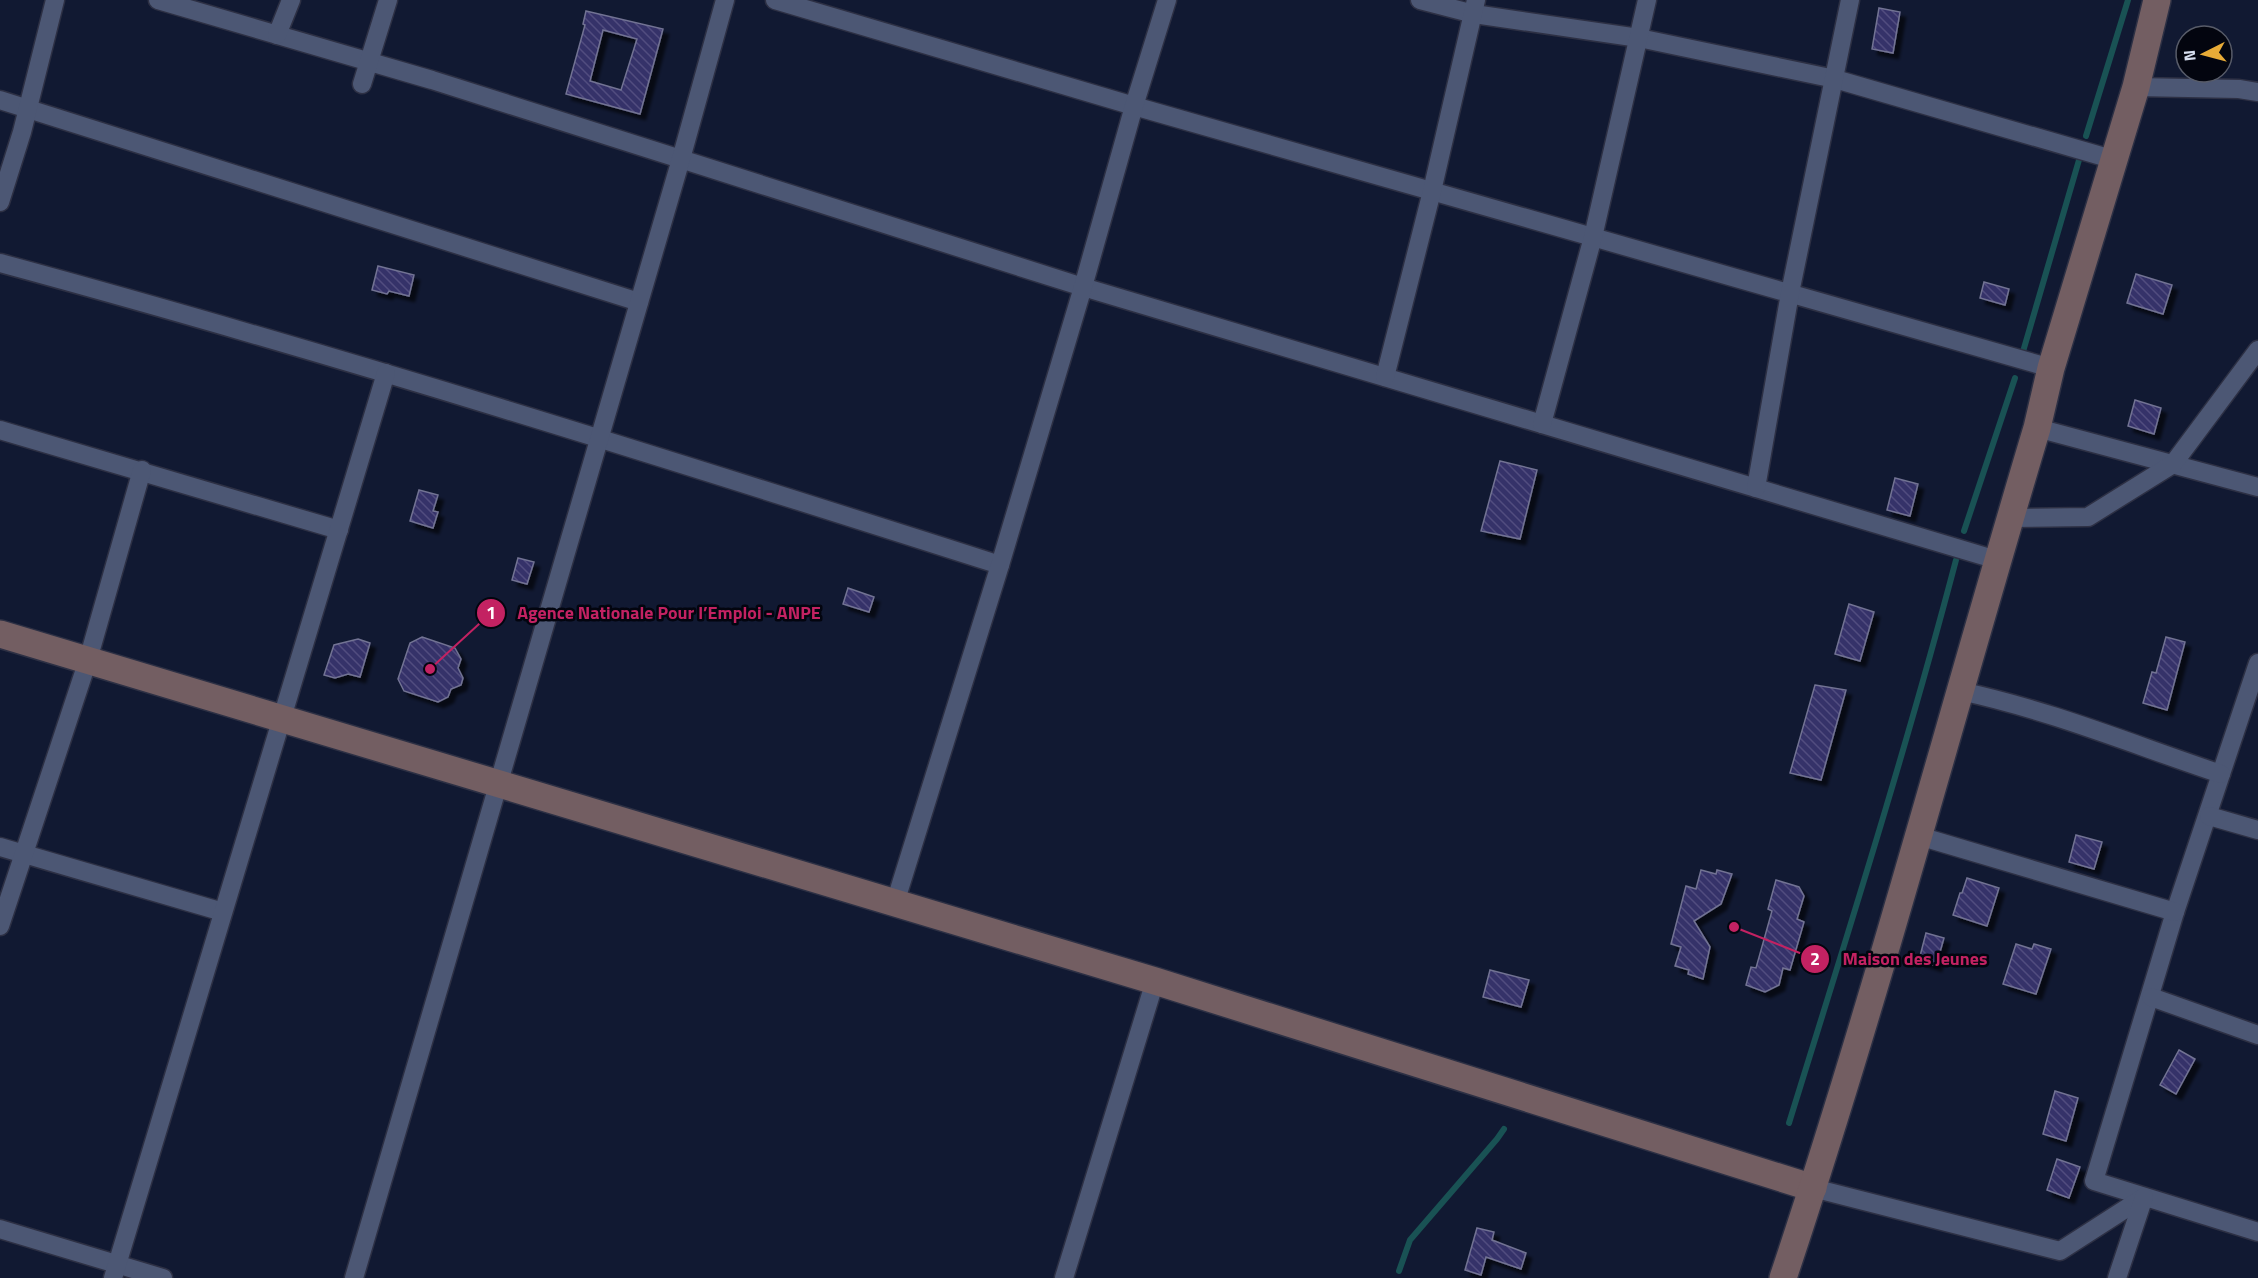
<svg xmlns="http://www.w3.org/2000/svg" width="2258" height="1278" viewBox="0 0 2258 1278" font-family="'Titillium Web',sans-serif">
	<defs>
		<pattern id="building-back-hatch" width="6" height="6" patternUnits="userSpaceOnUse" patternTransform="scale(1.5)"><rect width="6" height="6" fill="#343069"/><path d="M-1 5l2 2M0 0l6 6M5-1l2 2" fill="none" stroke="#514e7f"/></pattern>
		<filter id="shadow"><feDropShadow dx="5.5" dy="5.5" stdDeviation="1.5" flood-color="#0009"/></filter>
	</defs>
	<rect width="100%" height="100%" fill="#111932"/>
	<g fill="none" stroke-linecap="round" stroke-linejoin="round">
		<g stroke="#195254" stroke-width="6">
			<path d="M2086,136L2128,0"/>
			<path d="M2022,355L2079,160"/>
			<path d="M1964,531L2015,378"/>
			<path d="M1789,1123C1847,936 1906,750 1956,560"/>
			<path d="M1399,1271L1410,1240L1497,1139L1504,1129"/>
		</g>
	</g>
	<g fill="url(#building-back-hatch)" stroke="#727393" stroke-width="1.5" fill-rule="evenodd" filter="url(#shadow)">
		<path d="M1879,8L1900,12L1893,53L1872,49Z"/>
		<path d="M586,11L663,29L640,114L566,94L585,25L583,24ZM603,30L637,39L621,90L590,81Z"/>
		<path d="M378,266L414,275L409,296L389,291L387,294L372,290Z"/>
		<path d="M2136,274L2172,285L2163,314L2127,303Z"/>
		<path d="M1984,282L2009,289L2005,305L1980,298Z"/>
		<path d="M2135,400L2161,408L2154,434L2128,426Z"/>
		<path d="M1500,461L1537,470L1520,539L1481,531Z"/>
		<path d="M1895,478L1918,484L1910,516L1887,510Z"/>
		<path d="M419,490L438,495L433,511L438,512L433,528L410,521Z"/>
		<path d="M518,558L534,562L527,584L512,580Z"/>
		<path d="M848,588L874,597L869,612L843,604Z"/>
		<path d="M1849,604L1874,612L1860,661L1835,654Z"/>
		<path d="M422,637L455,648L461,659L458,668L463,678L461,685L451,689L448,697L438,702L404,691L398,679L410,643Z"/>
		<path d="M2166,637L2185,642L2167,710L2143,703L2152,672L2156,673Z"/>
		<path d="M358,639L370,643L360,677L348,674L335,678L324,675L334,645Z"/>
		<path d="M1815,685L1846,690L1821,780L1790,773Z"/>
		<path d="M2076,835L2102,842L2094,869L2069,862Z"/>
		<path d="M1701,870L1716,874L1717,870L1732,874L1721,904L1694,921L1710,947L1703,979L1688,974L1689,970L1675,966L1681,947L1671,944L1686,886L1696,889Z"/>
		<path d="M1967,878L1999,888L1987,926L1953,915L1960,893H1962Z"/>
		<path d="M1776,880L1799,887L1804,896L1797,919L1804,922L1790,970L1783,968L1779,985L1765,992L1746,985L1751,967L1756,968L1772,911L1768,909Z"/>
		<path d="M1926,933L1944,938L1936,966L1919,960Z"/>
		<path d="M2016,944L2032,949L2034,944L2051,949L2036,994L2003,984Z"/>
		<path d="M1490,970L1529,980L1521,1007L1483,997Z"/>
		<path d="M2179,1050L2195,1059L2176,1094L2160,1085Z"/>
		<path d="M2055,1091L2078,1098L2066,1141L2043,1134Z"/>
		<path d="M2057,1159L2080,1167L2069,1198L2047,1190Z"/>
		<path d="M1477,1228L1494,1232L1492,1240L1526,1253L1521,1269L1486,1257L1481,1275L1465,1270Z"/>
	</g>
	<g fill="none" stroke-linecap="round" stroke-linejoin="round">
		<defs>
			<g id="street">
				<path d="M158,0L432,80L1083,287L1997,560"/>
				<path d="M775,0L1134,106L2051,368"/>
				<path d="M1420,0L1474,14L1639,38L1835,79L2115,160"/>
				<path d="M277,35L291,0"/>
				<path d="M362,84L388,0"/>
				<path d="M2136,87L2239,89L2258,92"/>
				<path d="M0,100L639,302"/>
				<path d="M0,202L22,132L55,0"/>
				<path d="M0,263C336,354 668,459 1000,565"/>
				<path d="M1385,377L1432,191L1476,0"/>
				<path d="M1542,424L1593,237L1647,0"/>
				<path d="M2037,428L2258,487"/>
				<path d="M0,430L339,530"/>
				<path d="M1756,488L1790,293L1850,0"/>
				<path d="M2010,518L2088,517L2173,464L2258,350"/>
				<path d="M2258,663L2175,912L2094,1181L2258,1232"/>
				<path d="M1960,691C2050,710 2134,745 2221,774"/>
				<path d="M2209,816L2258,830"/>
				<path d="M1919,836L2175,912"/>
				<path d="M0,847L223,912"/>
				<path d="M895,903L1000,565L1083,287L1134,106L1167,0"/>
				<path d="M0,926L88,660L142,470"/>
				<path d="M2151,997L2258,1035"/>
				<path d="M1813,1188L2060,1251L2144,1197"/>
				<path d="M0,1229L163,1278"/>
				<path d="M113,1278L386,373"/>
				<path d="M354,1278L681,159L725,0"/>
				<path d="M1064,1278L1155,981"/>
				<path d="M2117,1278L2144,1197"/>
			</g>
			<g id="secondary">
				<path d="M0,634L1155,981L1813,1188"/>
				<path d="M1783,1278C1877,997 1952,711 2037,428L2051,368L2136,87L2157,0"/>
			</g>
		</defs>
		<use href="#street" stroke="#2d3044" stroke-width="21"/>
		<use href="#secondary" stroke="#2d3044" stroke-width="30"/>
		<use href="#street" stroke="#4c5774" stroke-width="18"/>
		<use href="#secondary" stroke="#735e62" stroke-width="27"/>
	</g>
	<path fill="none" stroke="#c32262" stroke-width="2" d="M430 669L491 613M1734 927L1815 959"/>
	<g fill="#c32262" stroke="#03050f" stroke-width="2">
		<circle cx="430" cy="669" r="6"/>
		<circle cx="1734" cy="927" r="6"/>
		<circle cx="491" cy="613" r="15"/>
		<circle cx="1815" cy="959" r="15"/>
	</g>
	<g font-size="18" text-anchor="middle" font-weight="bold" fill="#fff">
		<text x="491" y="619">1</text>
		<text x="1815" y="965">2</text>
	</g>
	<g font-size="18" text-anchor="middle" font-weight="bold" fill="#c32262" stroke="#03050f" stroke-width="5" stroke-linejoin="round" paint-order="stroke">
		<text x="669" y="619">Agence Nationale Pour l’Emploi - ANPE</text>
		<text x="1915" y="965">Maison des Jeunes</text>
	</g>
	<g transform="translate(2204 54) rotate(264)"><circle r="28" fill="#03050f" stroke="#585c69" stroke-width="1.5"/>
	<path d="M0-4.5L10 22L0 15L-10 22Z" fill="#e8ab37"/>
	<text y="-9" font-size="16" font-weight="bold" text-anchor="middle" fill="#d7deef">N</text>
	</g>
</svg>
